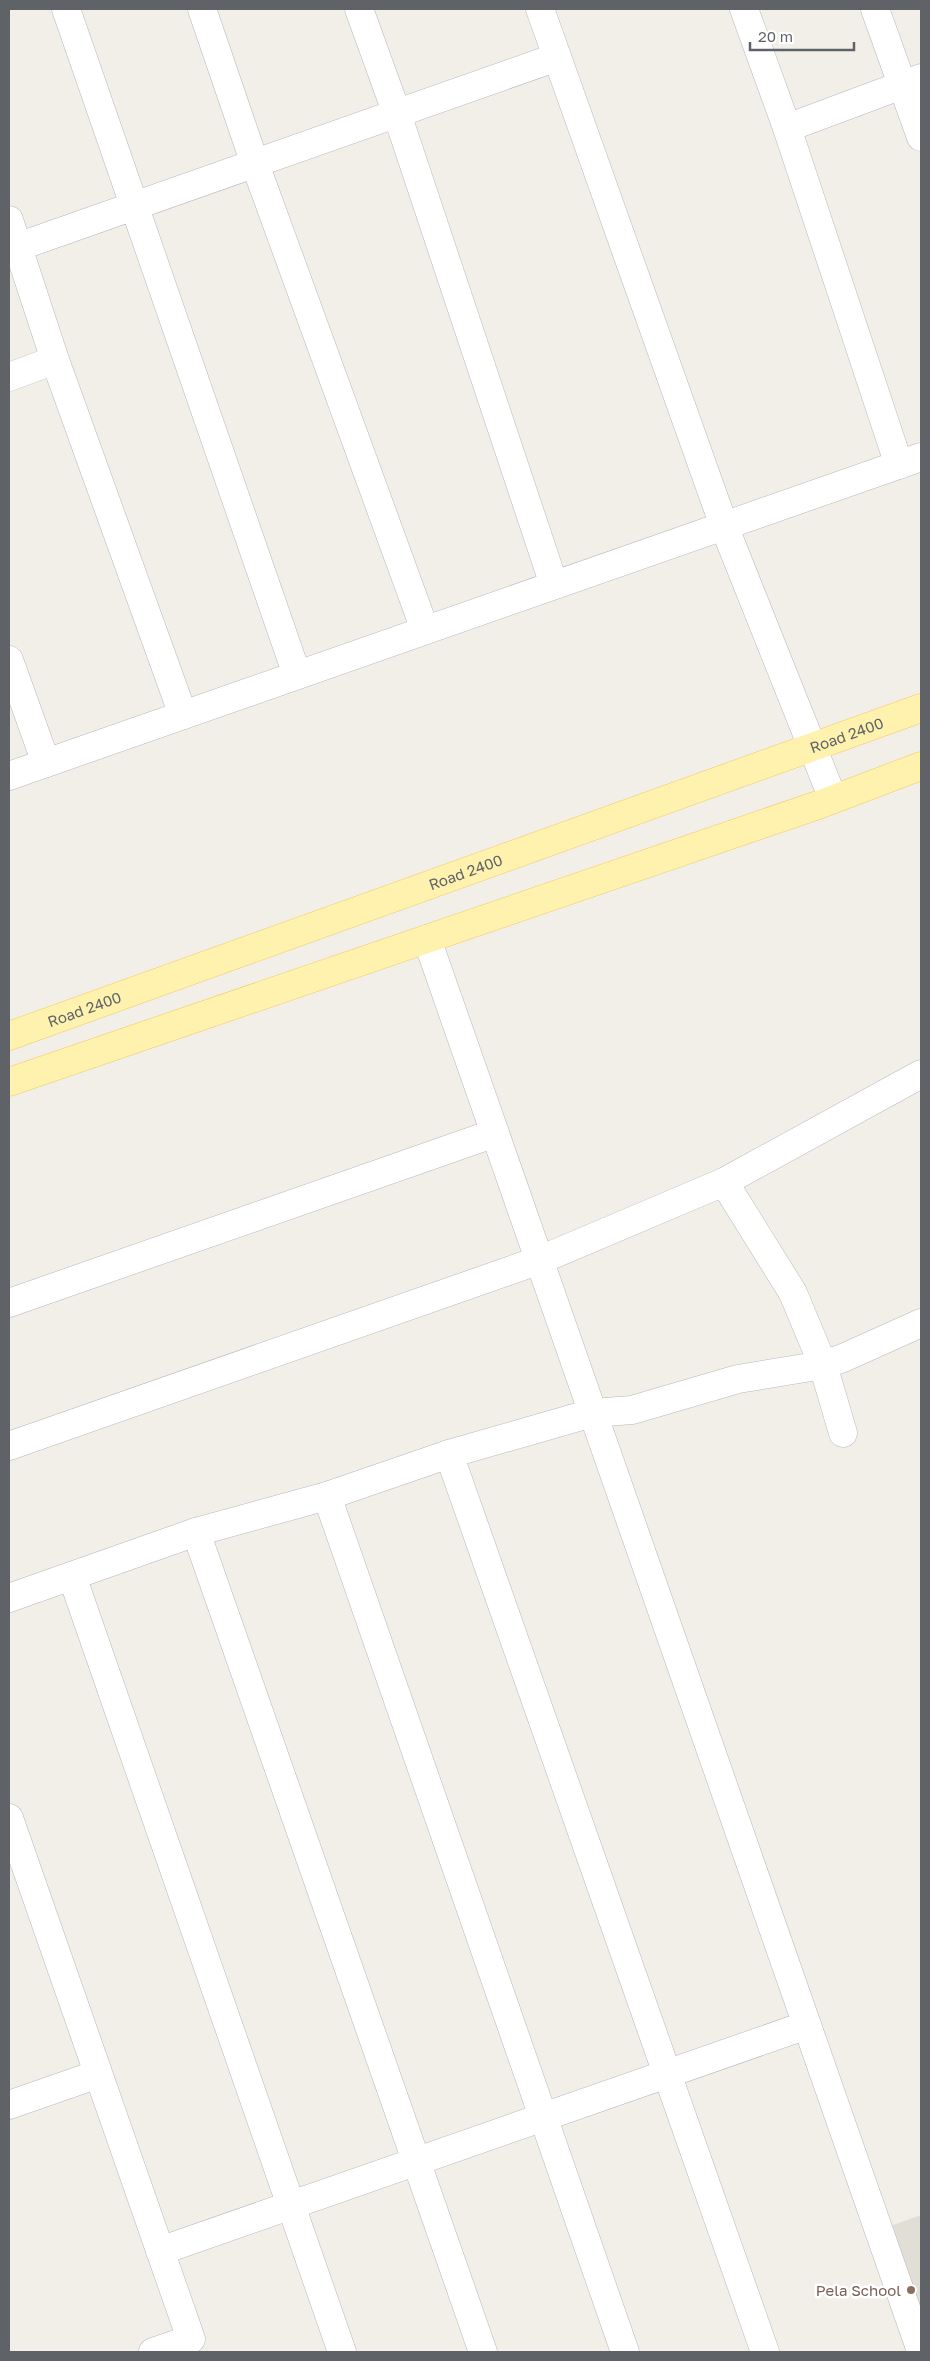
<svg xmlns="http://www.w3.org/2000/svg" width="930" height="2361" viewBox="0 0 930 2361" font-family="'Golos Text',sans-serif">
	<rect width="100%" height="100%" fill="#f1efe8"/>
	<path fill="#e1ded6" d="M921,2215V2351L879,2230Z"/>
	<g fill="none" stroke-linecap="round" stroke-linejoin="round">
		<defs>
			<g id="minor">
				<path d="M66,9L297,675"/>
				<path d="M202,9L255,164L425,630"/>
				<path d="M359,9L397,114L554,585"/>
				<path d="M540,9L724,526L833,799"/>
				<path d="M744,9L787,128L899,465"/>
				<path d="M875,9L921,137"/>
				<path d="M787,128L921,78"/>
				<path d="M9,220L55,360L183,715"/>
				<path d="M9,250L557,57"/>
				<path d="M9,377L55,360"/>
				<path d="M9,660L46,763"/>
				<path d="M9,776L921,457"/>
				<path d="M427,939L921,2351"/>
				<path d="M9,1303L495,1133"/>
				<path d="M843,1433L823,1365L843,1358L921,1323"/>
				<path d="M9,1446L540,1260L724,1182L921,1074"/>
				<path d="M449,1454L765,2352"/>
				<path d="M327,1496L625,2352"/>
				<path d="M196,1532L483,2352"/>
				<path d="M72,1576L342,2352"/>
				<path d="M9,1598L196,1532L327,1496L449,1454L592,1413L632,1410L738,1379L823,1365L793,1293L724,1182"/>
				<path d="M9,1818L191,2339L153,2352"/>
				<path d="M9,2105L98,2074"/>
				<path d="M160,2251L807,2025"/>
			</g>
			<g id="major">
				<path id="s1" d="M9,1036L921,708"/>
				<path d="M9,1082L821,804L921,766"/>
			</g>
		</defs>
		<use href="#minor" stroke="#b5b8bc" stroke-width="29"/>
		<use href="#major" stroke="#f2c960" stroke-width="29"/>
		<use href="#minor" stroke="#fff" stroke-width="28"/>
		<use href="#major" stroke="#fff2af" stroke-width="28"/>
	</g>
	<circle fill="#8d6e63" stroke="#fff" stroke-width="2" cx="911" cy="2290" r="5"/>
	<g text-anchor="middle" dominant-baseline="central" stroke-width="5" stroke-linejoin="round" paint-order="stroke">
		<g font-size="15" fill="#5f6368" stroke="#fff">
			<text stroke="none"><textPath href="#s1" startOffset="890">Road 2400</textPath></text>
			<text stroke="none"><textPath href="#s1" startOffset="485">Road 2400</textPath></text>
			<text stroke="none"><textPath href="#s1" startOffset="80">Road 2400</textPath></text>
		</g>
		<g font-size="15" fill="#785e54" stroke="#fff" text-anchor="end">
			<text x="901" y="2290">Pela School</text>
		</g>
	</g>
	<rect width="930" height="2361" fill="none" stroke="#5f6368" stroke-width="20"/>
	<path d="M750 42v8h104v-8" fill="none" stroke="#5f6368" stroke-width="2.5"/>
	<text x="758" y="42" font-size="15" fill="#5f6368" stroke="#ffffff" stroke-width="4" paint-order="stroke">20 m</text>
</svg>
